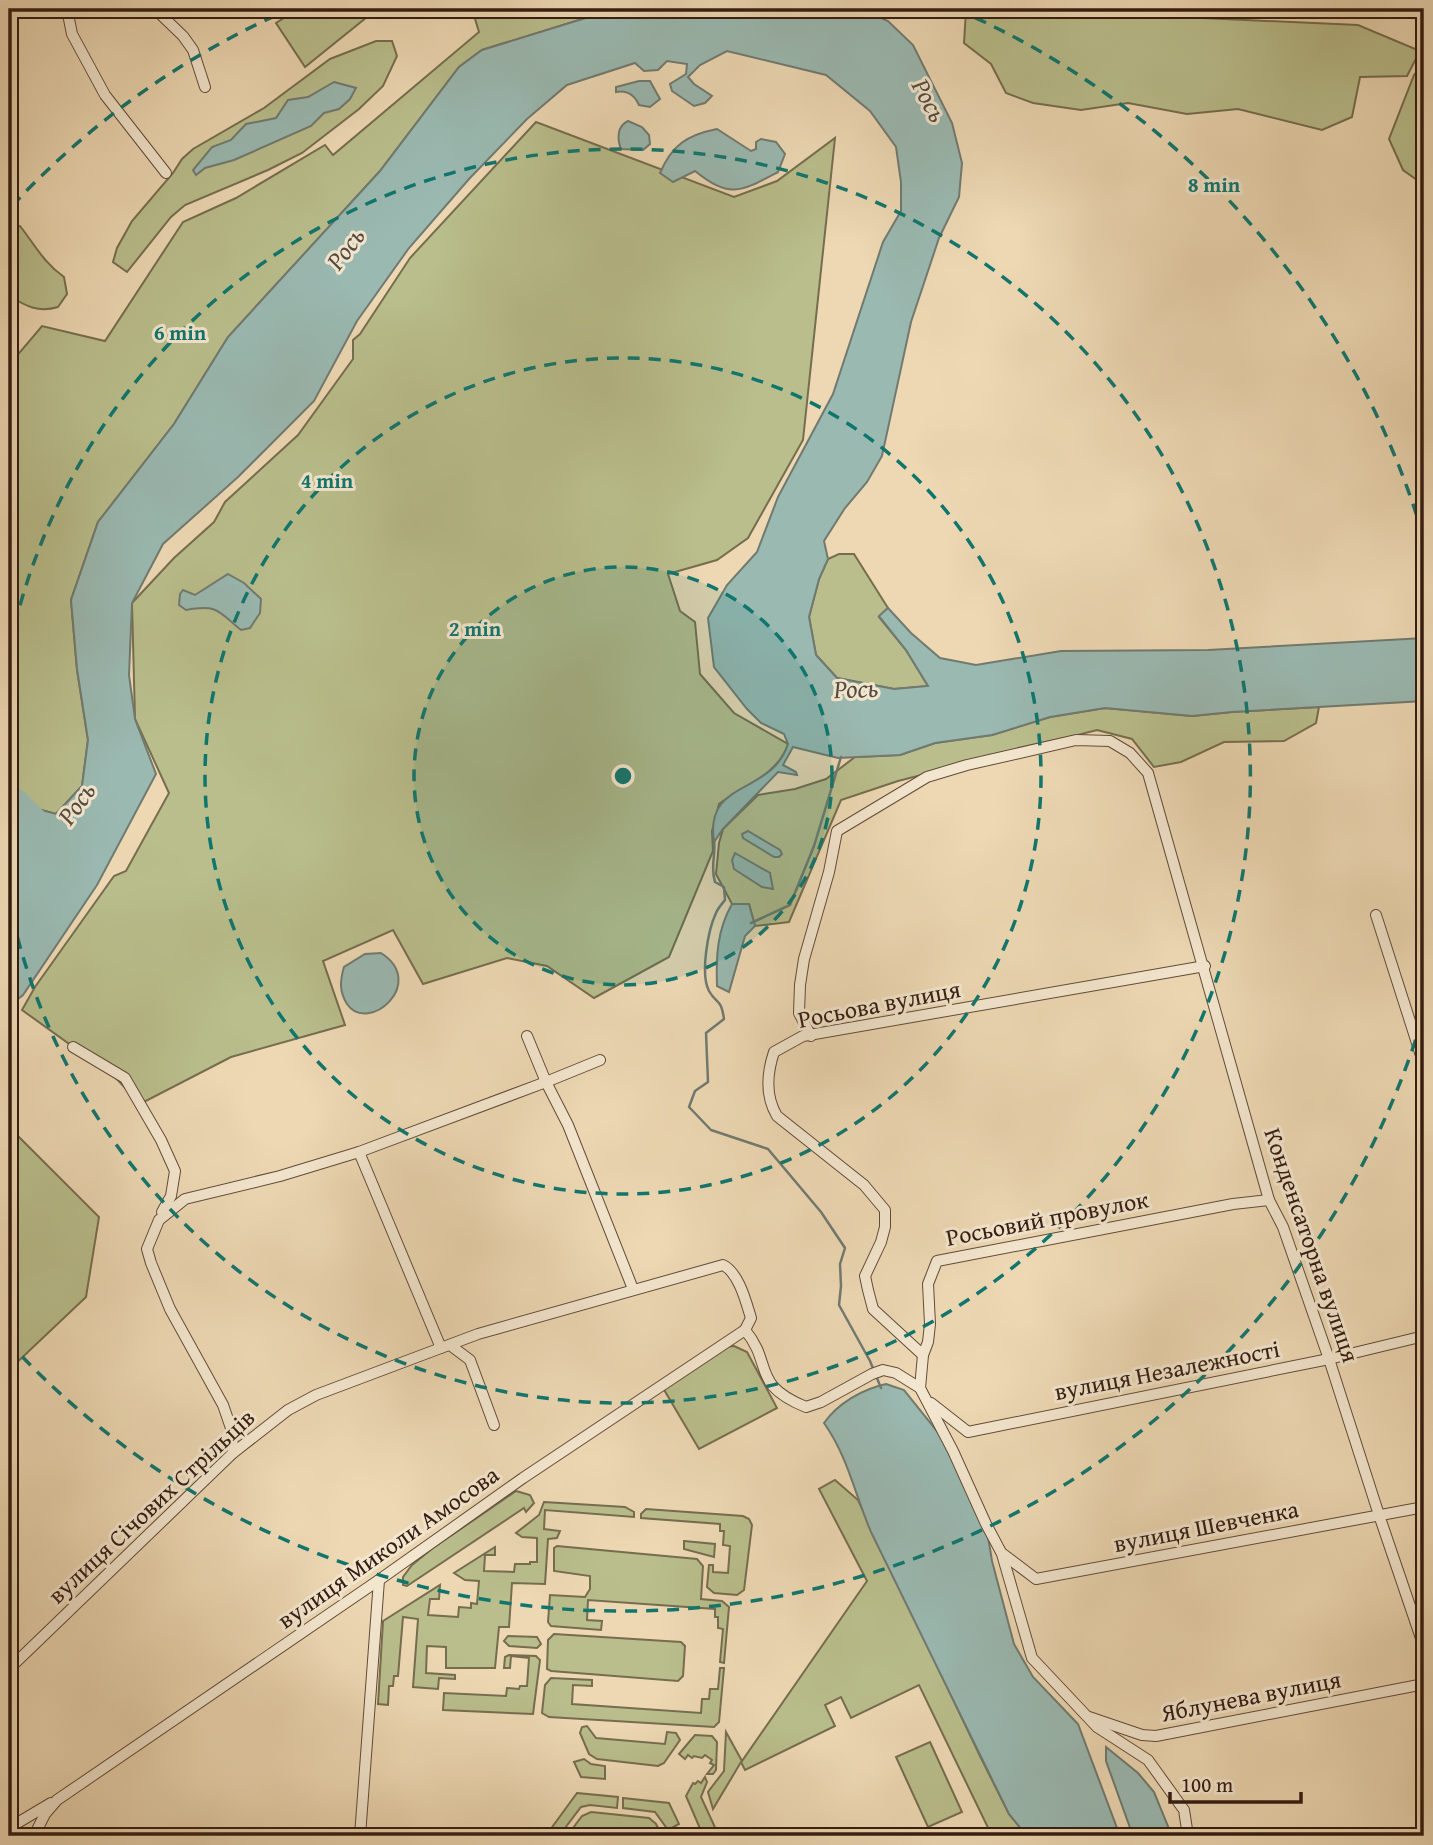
<svg xmlns="http://www.w3.org/2000/svg" width="1433" height="1845" viewBox="0 0 1433 1845" font-family="'Gentium Book Plus',serif">
	<rect width="100%" height="100%" fill="#edd8b3"/>
	<filter id="stains"><feTurbulence type="fractalNoise" baseFrequency=".00286" numOctaves="4"/><feColorMatrix values="0 0 0 0 .2 0 0 0 0 .09 0 0 0 0 .02 0 0 0 .5 -.17"/></filter>
	<radialGradient id="worn" r=".72"><stop offset=".6" stop-color="#630" stop-opacity="0"/><stop offset="1" stop-color="#630" stop-opacity=".3"/></radialGradient>
	<g fill="#b9be8c" stroke="#766d4f" stroke-width="2">
		<path d="M298,9H377L305,67L276,23Z"/>
		<path d="M472,9H609L608,11L482,50L459,67L380,171L228,337L174,424L98,522L71,600L77,670L88,740L82,786L56,814L34,808L9,815V365L42,326L105,341L183,222L236,198L325,145L333,155L479,32Z"/>
		<path d="M1044,9L1149,12L1202,18L1358,25L1420,51L1407,76L1360,77L1352,117L1322,130L1238,109L1187,114L1128,103L1081,110L1033,103L1006,93L991,64L964,43L966,10Z"/>
		<path d="M376,41H392L397,56L383,86L359,109L302,153L268,170L185,205L171,217L127,272L113,262L117,248L132,221L173,173L182,159L193,149L264,108L330,59Z"/>
		<path d="M1424,63V185L1403,170L1389,139L1414,75Z"/>
		<path d="M536,122L734,197L777,181L835,138L803,440L748,538L717,560L668,574L680,611L695,622L700,674L734,713L788,744C778,775 743,786 719,804L712,831L713,851L669,957L594,998L547,966L507,958L423,984L393,930L323,961L345,1025L231,1057L140,1104L115,1077L22,1010L35,987L114,876L126,871L169,793L135,719L132,603L174,558L214,522L225,502L298,435L353,359V340L360,334L410,258Z"/>
		<path d="M20,226C35,245 44,263 64,277L67,294L58,307C38,313 26,306 9,296V228Z"/>
		<path d="M839,554H854L888,608L879,617L906,650L928,686L894,689L837,678L816,655L809,617L819,579L828,559Z"/>
		<path d="M1319,707L1316,723L1284,741L1224,742L1181,762L1154,767L1132,739L1097,730L898,781L841,800L789,922L755,926L749,904H732L716,874L719,843L723,829L758,795L795,789L826,779L855,757L900,755L935,743L992,735L1050,717L1105,708L1192,716L1232,712Z"/>
		<path d="M9,1127L99,1217L86,1297L9,1370Z"/>
		<path d="M734,1346L747,1352L777,1408L699,1449L663,1388L725,1347Z"/>
		<path d="M835,1480L858,1500L981,1758L1009,1814L1027,1836H992L919,1685L851,1718L841,1697L825,1705L835,1726L745,1770L741,1762L713,1809L708,1792L724,1771L726,1732L742,1761L867,1581L819,1489Z"/>
		<path d="M516,1491L530,1495L534,1503L526,1512L524,1508L407,1586L403,1585V1577L412,1565L433,1548Z"/>
		<path d="M544,1502L625,1507L634,1512V1517L545,1510L544,1529L560,1531L557,1538L548,1539L545,1584L512,1583L509,1627H499L495,1668H446V1647L427,1646L426,1673L455,1675V1679L439,1678L438,1689L413,1687L418,1619L403,1617L398,1676H394L393,1686H389L388,1705L378,1704L383,1621L440,1585L439,1599H430L428,1615L458,1617L459,1607L471,1608V1603L477,1604L479,1581L465,1580L454,1573L495,1547V1555H485L484,1571L514,1572L515,1564H530V1562H537V1538L522,1537L516,1533L539,1515Z"/>
		<path d="M646,1509L743,1516L749,1519L752,1525L744,1590L737,1595L714,1593L707,1587L709,1565H713V1572L728,1573L730,1546L723,1545L724,1531H720V1524L641,1518V1514Z"/>
		<path d="M684,1541L715,1544L714,1557L684,1549Z"/>
		<path d="M557,1546L697,1559L703,1566L701,1599L722,1601L729,1607L724,1663L720,1662L723,1629L718,1628V1617H715V1609L588,1600L587,1620L602,1621L601,1630L551,1626L548,1622L550,1595L585,1597L590,1589V1576L554,1571V1548Z"/>
		<path d="M554,1634L681,1642L685,1646L683,1676L678,1681L551,1671L547,1669L548,1640Z"/>
		<path d="M508,1636L537,1637L541,1644L537,1648L509,1646L504,1641Z"/>
		<path d="M509,1655L536,1656L540,1660L533,1714L443,1710L444,1693L506,1696L507,1688L519,1689L520,1686H527L529,1658L511,1656L510,1668H504L505,1657Z"/>
		<path d="M720,1668H724L719,1722L714,1727L549,1717L542,1713L545,1685L551,1678L592,1680V1686L573,1685L572,1704L701,1713L702,1699H709L710,1689H718Z"/>
		<path d="M587,1726L596,1738L665,1744L667,1732L676,1733L680,1740L664,1763L658,1766L597,1759L589,1754L580,1733L582,1727Z"/>
		<path d="M695,1735L712,1736L717,1742L716,1770L713,1774H707L714,1765L710,1763L712,1760L705,1755L702,1758L694,1756L692,1758L688,1755L685,1759L679,1754Z"/>
		<path d="M930,1742L962,1812L928,1827L896,1757Z"/>
		<path d="M584,1759L591,1764L605,1766V1779L581,1777L574,1762Z"/>
		<path d="M705,1777L707,1782L701,1797L719,1836H695L702,1833L686,1796L693,1783L695,1784L698,1781L701,1783Z"/>
		<path d="M577,1793L618,1797L617,1808L590,1805L581,1807L559,1836L550,1830Z"/>
		<path d="M623,1798L669,1803L679,1824L668,1830L655,1812L623,1808Z"/>
		<path d="M591,1812L649,1818L656,1824L662,1836H567L582,1816Z"/>
	</g>
	<g fill="#9ab9b1" stroke="#717a71" stroke-width="2">
		<path d="M615,9L863,10L888,21L913,45L952,123L962,163L959,197L939,238L911,322L882,456L867,482L845,508L824,541L828,559L819,579L809,617L816,655L837,678L894,689L928,686L906,650L879,616L888,608L911,633L940,658L976,665L1061,651L1208,650L1424,638V701L1232,712L1192,716L1105,708L1050,717L992,735L935,743L900,755L838,758L793,747L783,765L796,772L797,775L778,772L723,829L714,842C704,778 772,796 788,744L784,734L761,723L747,709L714,667L708,618L727,585L757,552L778,497L833,394L883,242L901,211V182L896,147L870,111L826,75L727,51L700,65L688,77L694,84L712,96L705,103L694,106L672,91L670,84L686,74L687,64L667,61L658,70L644,71L635,63L567,85L527,119L469,179L409,248L357,321L314,401L238,477L163,544L132,603L129,675L135,719L156,774L97,885L23,995L9,1006V815L16,808H34L56,814L82,786L88,740L77,669L71,600L98,522L174,424L228,337L380,171L459,67L482,50Z"/>
		<path d="M639,81H650L660,99L650,107L639,105C634,94 627,90 616,92V87Z"/>
		<path d="M334,82L356,88L350,99L339,109L324,113L311,126L234,160L205,168L196,175L193,170L212,147L231,140L246,124L276,118L288,100L308,97Z"/>
		<path d="M628,121L642,127L649,135L650,144L643,150L621,149C617,139 617,126 628,121Z"/>
		<path d="M717,129L751,151L756,149V142L761,139L776,142L785,154L778,172C740,192 730,199 695,171L673,182L660,173C672,145 687,135 717,129Z"/>
		<path d="M228,574L244,583L261,599L260,613L250,628L241,630C218,611 218,604 186,610L179,605L180,594L183,590L195,595Z"/>
		<path d="M748,831L780,850L782,854L779,857H774L743,838L742,834Z"/>
		<path d="M735,853L770,873L773,889L762,887L734,869L732,860Z"/>
		<path d="M732,904H749L755,926L745,936L729,992L717,986C716,957 717,930 732,904Z"/>
		<path d="M381,953C428,983 368,1035 347,1004C339,991 340,981 344,967L365,954Z"/>
		<path d="M886,1384L904,1390L953,1451L986,1524L992,1561L1014,1644L1033,1677L1078,1724L1120,1836H1027L1009,1814L871,1532C855,1495 848,1457 824,1423C838,1403 863,1389 886,1384Z"/>
		<path d="M1106,1747L1138,1773L1154,1792L1172,1836H1133L1106,1761Z"/>
	</g>
	<g fill="none" stroke-linecap="round" stroke-linejoin="round">
		<g stroke="#717a71" stroke-width="2.5">
			<path d="M714,840C716,856 710,867 715,882L724,887L725,900C722,904 718,908 716,913C708,930 700,974 709,991C717,1005 721,998 724,1019L706,1033L708,1082L695,1091L689,1107L711,1130L768,1149L821,1212L845,1248L840,1264L841,1286L839,1305L870,1361L881,1388"/>
			<path d="M751,923L790,905L814,846L841,757"/>
		</g>
		<path stroke="#9ab9b1" stroke-width="16" d="M9,792L19,798L43,822"/>
		<defs>
			<g id="minor">
				<path d="M67,9L72,34L105,95L166,173"/>
				<path d="M155,9L183,36L193,50L205,87"/>
				<path d="M1376,915L1424,1065"/>
				<path d="M527,1036L546,1082L568,1125L633,1289"/>
				<path d="M811,1036L799,1013L800,985L804,959L829,872L837,831L927,777L967,765L1076,740L1110,741L1130,753L1148,773L1269,1200L1283,1227L1329,1359L1379,1515L1424,1647"/>
				<path d="M73,1047L125,1078L161,1140L175,1171L171,1196L162,1212"/>
				<path d="M359,1152L441,1348"/>
				<path d="M450,1345L470,1360L494,1425"/>
				<path d="M923,1355L873,1309L868,1290L865,1276L881,1242L885,1227V1210L864,1185L777,1116C765,1096 767,1073 774,1052L803,1036L1205,966"/>
				<path d="M920,1388L923,1355L928,1342L930,1324L928,1284L937,1261L1233,1204L1269,1200"/>
				<path d="M931,1403L968,1432L1329,1359L1424,1336"/>
				<path d="M233,1453L232,1431L223,1405L170,1309L151,1263L147,1249L159,1220L185,1199L280,1176L359,1152L546,1082L600,1060"/>
				<path d="M1003,1554L1036,1579L1424,1507"/>
				<path d="M9,1669L233,1453L288,1410L316,1395L478,1334L723,1265C739,1273 746,1302 751,1318L745,1330C774,1365 750,1384 806,1407L821,1402L872,1374L883,1370L896,1373L920,1388L953,1451L986,1524L1002,1554L1032,1658L1097,1727L1148,1760L1184,1810L1188,1836"/>
				<path d="M1089,1717L1142,1735L1156,1736L1424,1684"/>
				<path d="M9,1828L51,1803"/>
				<path d="M34,1836L45,1814L57,1800L379,1580L523,1478L745,1330"/>
				<path d="M360,1836L379,1580"/>
			</g>
		</defs>
		<use href="#minor" stroke="#624b3a" stroke-width="12"/>
		<use href="#minor" stroke="#f3e6ce" stroke-width="10"/>
	</g>
	<circle cx="623" cy="776" r="209" fill="#0f766e" fill-opacity=".12"/>
	<g fill="none" stroke="#0f766e" stroke-width="3.5" stroke-dasharray="12 9">
		<circle cx="623" cy="776" r="209"/>
		<circle cx="623" cy="776" r="418"/>
		<path d="M10 646A627 627 0 1 1 10 906"/>
		<path d="M1422 1020A836 836 0 0 1 12 1346M12 206A836 836 0 0 1 290 9M956 9A836 836 0 0 1 1422 532"/>
	</g>
	<g text-anchor="middle" dominant-baseline="central" stroke-width="6" stroke-linejoin="round" paint-order="stroke">
		<g font-size="24" fill="#341c12" stroke="#f3e6ce">
			<text transform="translate(879 1004) rotate(-11)">Росьова вулиця</text>
			<text transform="translate(1047 1218) rotate(-11)">Росьовий провулок</text>
			<text transform="translate(1312 1245) rotate(71)">Конденсаторна вулиця</text>
			<text transform="translate(1167 1370) rotate(-11)">вулиця Незалежності</text>
			<text transform="translate(151 1506) rotate(-43)">вулиця Січових Стрільців</text>
			<text transform="translate(1206 1526) rotate(-11)">вулиця Шевченка</text>
			<text transform="translate(388 1547) rotate(-35)">вулиця Миколи Амосова</text>
			<text transform="translate(1251 1696) rotate(-11)">Яблунева вулиця</text>
		</g>
		<g font-size="26" font-style="italic" fill="#534b42" stroke="#f3e6ce">
			<text transform="translate(930 100) rotate(62)">Рось</text>
			<text transform="translate(345 248) rotate(-53)">Рось</text>
			<text transform="translate(856 688) rotate(-2)">Рось</text>
			<text transform="translate(76 803) rotate(-54)">Рось</text>
		</g>
	</g>
	<circle cx="623" cy="776" r="10" fill="#0f766e" stroke="#f3e6ce" stroke-width="3.5"/>
	<g font-size="21" text-anchor="middle" font-weight="bold" fill="#0f766e" stroke="#f3e6ce" stroke-width="6" stroke-linejoin="round" paint-order="stroke">
		<text x="1214" y="192">8 min</text>
		<text x="180" y="340">6 min</text>
		<text x="327" y="488">4 min</text>
		<text x="475" y="636">2 min</text>
	</g>
	<rect width="1433" height="1845" fill="none" stroke="#edd8b3" stroke-width="35"/>
	<rect x="10" y="10" width="1412" height="1824" fill="none" stroke="#341c12" stroke-width="3.5"/>
	<rect x="18" y="18" width="1398" height="1810" fill="none" stroke="#341c12" stroke-width="2"/>
	<path d="M1170 1792v10h131v-10" fill="none" stroke="#341c12" stroke-width="3.5"/>
	<text x="1181" y="1792" font-size="21" fill="#341c12" stroke="#f3e6ce" stroke-width="5" paint-order="stroke">100 m</text>
	<rect width="100%" height="100%" filter="url(#stains)"/>
	<rect width="100%" height="100%" fill="url(#worn)"/>
</svg>
